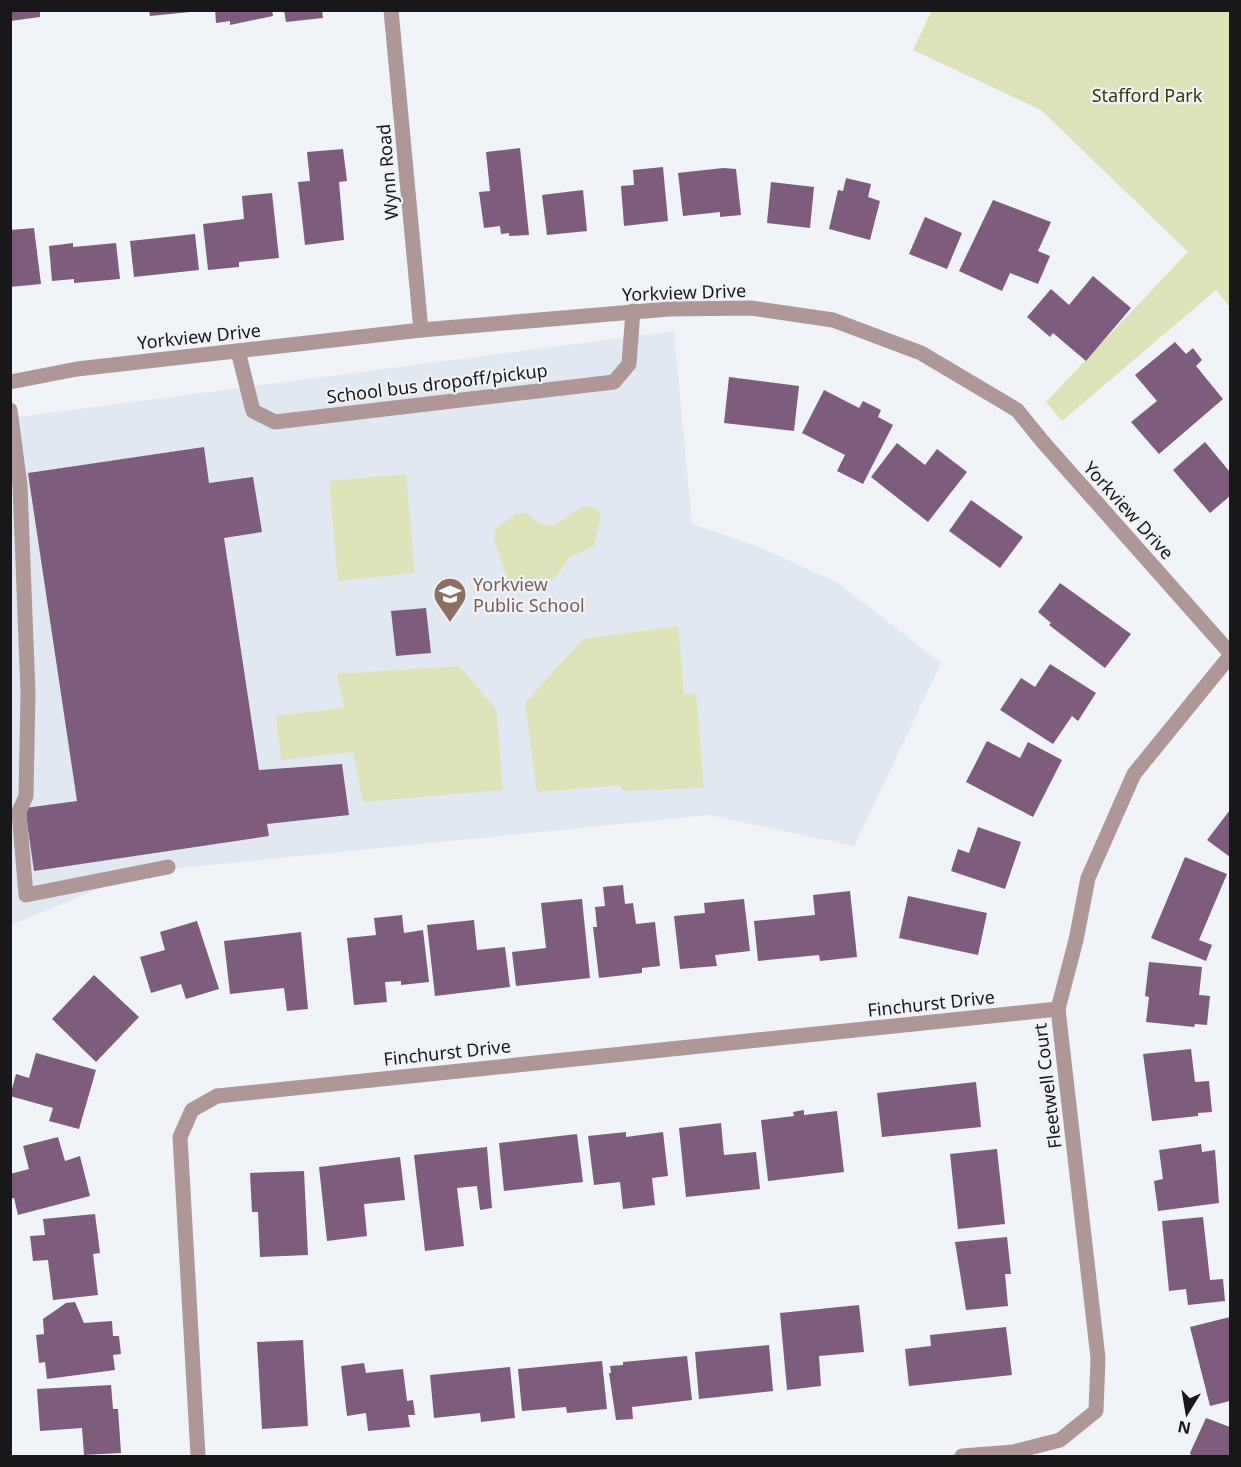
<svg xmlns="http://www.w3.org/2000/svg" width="1241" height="1467" viewBox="0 0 1241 1467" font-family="'Noto Sans',sans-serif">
	<rect width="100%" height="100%" fill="#f0f3f7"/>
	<path fill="#e1e8f2" d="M674,331L692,524L759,547L838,583L941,663L854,846L709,815L140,872L11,925L10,418Z"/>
	<g fill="#dce3b9">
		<path d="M942,11H1230V307L1216,290L1062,421L1046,402L1188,252L1041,110L913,50L931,12Z"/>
		<path d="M406,474L415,573L338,581L329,481Z"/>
		<path d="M584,506L598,509L601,517L594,546L570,557L553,580L515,588L510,586L494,540L495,530L516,513H527L538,523L552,526Z"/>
		<path d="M678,626L684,694H696L704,788L623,791L621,785L537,792L525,703L583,639Z"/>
		<path d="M459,666L496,709L503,790L363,802L353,752L281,760L276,716L344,708L337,674Z"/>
	</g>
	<g fill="#7e5c7d">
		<path d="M10,10H40V17L10,21Z"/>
		<path d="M149,10H190V12L150,16Z"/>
		<path d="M215,10H272L273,16L230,25V21L216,23Z"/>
		<path d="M284,10H322L323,18L286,22Z"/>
		<path d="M520,148L529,235L509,236V233L501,234L500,226L484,228L479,192L490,191L486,152Z"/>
		<path d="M343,149L347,181L339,182L344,240L305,245L298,182L310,181L307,152Z"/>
		<path d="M663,167L668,221L624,226L621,186L634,185L633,170Z"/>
		<path d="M723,168L736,169L741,215L720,217V212L683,216L678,173Z"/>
		<path d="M846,178L871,184L868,197L880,201L870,240L829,229L838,190L843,191Z"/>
		<path d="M771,182L814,187L810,228L767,223Z"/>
		<path d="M583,190L587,231L547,235L542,195Z"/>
		<path d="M272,193L279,258L239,262V267L208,270L203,224L244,219L242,196Z"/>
		<path d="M993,200L1051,222L1038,251L1050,256L1038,284L1010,273L1002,291L959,271Z"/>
		<path d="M925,217L962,233L947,269L909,254Z"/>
		<path d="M34,228L41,284L10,287V230Z"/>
		<path d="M195,234L199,270L134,277L130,241Z"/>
		<path d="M73,243V247L116,243L120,279L74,283V279L52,281L49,246Z"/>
		<path d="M1093,276L1131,308L1086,361L1053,333L1050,337L1027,317L1051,289L1069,305Z"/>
		<path d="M1175,342L1186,354L1193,348L1202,360L1196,366L1223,399L1159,454L1131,422L1157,401L1135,375Z"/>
		<path d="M729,377L799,386L794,431L724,423Z"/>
		<path d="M824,390L859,408L863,401L881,410L878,417L893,425L863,484L837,471L845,455L802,433Z"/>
		<path d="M1205,442L1230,472V496L1210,513L1173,470Z"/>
		<path d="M897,443L925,465L937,449L967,472L928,522L871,477Z"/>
		<path d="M204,447L209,483L253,477L262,532L224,538L259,770L342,764L349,815L267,824L269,836L34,871L25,808L77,801L28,473Z"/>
		<path d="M971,500L1023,537L1000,568L949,531Z"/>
		<path d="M1060,583L1131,634L1105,668L1049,625L1051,623L1038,612Z"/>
		<path d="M426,608L431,653L396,656L391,611Z"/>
		<path d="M1050,664L1096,693L1078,721L1072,716L1053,744L1000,710L1021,678L1035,687Z"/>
		<path d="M987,741L1020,758L1028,742L1062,760L1033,817L966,782Z"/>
		<path d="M1230,810V857L1207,840Z"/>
		<path d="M978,827L1021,842L1005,889L951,871L958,849L969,853Z"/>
		<path d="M1185,857L1227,874L1199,940L1212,945L1206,961L1151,938Z"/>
		<path d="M623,885L625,904L633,903L636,924L655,922L660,966L642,968V973L599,978L593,927H597L595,907L605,906L603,887Z"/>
		<path d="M850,891L857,957L820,961L819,955L758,961L754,921L815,915L813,895Z"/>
		<path d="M908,896L987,913L978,955L899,938Z"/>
		<path d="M582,899L590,978L516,986L512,952L546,948L541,903Z"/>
		<path d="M744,899L750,951L715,955L717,966L680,969L674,916L705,913L704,903Z"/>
		<path d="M402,915L404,933L423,930L429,982L401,985V981L385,982L387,1002L354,1005L347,938L376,935L374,918Z"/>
		<path d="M474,920L477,950L505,947L510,987L435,996L427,925Z"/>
		<path d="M197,921L219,989L186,999L181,984L151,993L140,957L165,950L160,932Z"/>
		<path d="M301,932L308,1009L287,1011L284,988L230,994L224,941Z"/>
		<path d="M1149,962L1202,967L1199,995L1210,996L1207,1025L1195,1024L1194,1027L1146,1022L1149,997L1145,996Z"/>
		<path d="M94,975L139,1017L96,1062L52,1019Z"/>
		<path d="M1191,1049L1195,1082L1209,1081L1212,1112L1198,1113V1116L1152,1121L1143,1054Z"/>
		<path d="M36,1053L96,1070L79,1129L49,1121L53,1108L10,1096L16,1074L29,1078Z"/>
		<path d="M976,1082L981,1127L882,1137L877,1093Z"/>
		<path d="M804,1110V1115L837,1111L844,1172L768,1181L761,1120L794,1116L793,1112Z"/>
		<path d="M721,1123L724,1155L756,1152L760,1189L686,1197L679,1128Z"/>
		<path d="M626,1132V1137L663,1132L668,1176L652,1178L655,1205L623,1209L620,1182L594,1185L588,1136Z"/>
		<path d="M577,1134L583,1182L504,1191L499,1143Z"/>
		<path d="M58,1137L65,1161L80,1156L90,1196L18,1215L14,1198L10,1199V1174L29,1169L23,1146Z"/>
		<path d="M1201,1144L1202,1152L1215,1150L1219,1203L1158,1211L1154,1181L1163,1179L1159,1150Z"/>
		<path d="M487,1147L492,1208L480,1210L477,1186L457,1188L464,1246L425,1251L414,1155Z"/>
		<path d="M997,1149L1005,1224L958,1229L950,1154Z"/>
		<path d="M400,1157L405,1200L364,1204L367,1236L327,1241L319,1167Z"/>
		<path d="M304,1171L308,1255L260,1257L258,1212H252L250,1173Z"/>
		<path d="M95,1214L100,1253L93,1254L98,1295L53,1300L48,1260L33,1261L30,1236L45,1235L43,1219Z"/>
		<path d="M1203,1217L1210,1280L1223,1279L1225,1301L1188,1305L1186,1289L1169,1291L1162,1221Z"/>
		<path d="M1007,1237L1011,1274H1005L1008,1306L966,1310L955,1242Z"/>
		<path d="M75,1302L84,1323L112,1321L113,1336H119L121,1354L113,1355L115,1370L47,1379L45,1362L39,1363L36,1335L44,1334L43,1319L66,1303Z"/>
		<path d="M859,1305L864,1352L819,1356L821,1386L787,1390L780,1313Z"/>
		<path d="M1230,1317V1401L1210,1406L1190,1327Z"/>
		<path d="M1006,1327L1012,1375L909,1386L905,1349L931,1346L930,1335Z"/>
		<path d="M303,1340L308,1426L262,1429L257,1342Z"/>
		<path d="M769,1345L773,1391L699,1399L695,1352Z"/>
		<path d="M687,1356L692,1400L632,1407L633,1419L616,1420L609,1373H611L610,1366L623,1365V1362Z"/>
		<path d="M602,1361L607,1409L567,1413L566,1407L522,1411L518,1369Z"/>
		<path d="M364,1363L366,1373L403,1369L407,1401L413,1400L415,1415H408L410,1427L368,1431L366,1413L347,1416L341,1366Z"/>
		<path d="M510,1367L515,1418L481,1422L480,1413L434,1418L430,1375Z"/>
		<path d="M111,1385L113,1409H118L121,1453L84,1455L82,1428L40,1431L37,1389Z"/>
		<path d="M1206,1418L1230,1427V1456H1191L1190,1453Z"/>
	</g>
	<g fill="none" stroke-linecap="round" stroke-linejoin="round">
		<g stroke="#b09797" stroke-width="15">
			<path d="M391,10L421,330"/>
			<path d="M238,351L253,411L275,422L614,382L629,364L633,311"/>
			<path d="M10,382L77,369L421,330L669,309L751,308L833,320L921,353L1017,410L1043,442L1230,653"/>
			<path d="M10,410L20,485L28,693L26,796L19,812L26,895L168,867"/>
			<path d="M198,1456L180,1137L192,1110L217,1096L1058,1009"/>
			<path d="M962,1456L1013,1452L1060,1440L1096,1411L1098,1358L1058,1009L1076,940L1088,878L1134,774L1230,656"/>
		</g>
	</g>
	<defs>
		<symbol id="school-pin" viewBox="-11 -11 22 30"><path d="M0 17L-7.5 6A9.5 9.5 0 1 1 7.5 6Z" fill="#8d6e63" stroke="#f0f3f7"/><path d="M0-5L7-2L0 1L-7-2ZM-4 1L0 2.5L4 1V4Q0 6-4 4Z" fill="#fff"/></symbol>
	</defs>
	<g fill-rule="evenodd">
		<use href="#school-pin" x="431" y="575" width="38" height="52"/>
	</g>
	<g text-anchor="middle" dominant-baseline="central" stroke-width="4.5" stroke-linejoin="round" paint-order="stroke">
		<g font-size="18" fill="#343900" stroke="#f0f3f7">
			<text x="1147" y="95">Stafford Park</text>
		</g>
		<g font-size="18" fill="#18181a" stroke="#f0f3f7">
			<text transform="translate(387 172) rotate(-95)">Wynn Road</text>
			<text transform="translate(684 292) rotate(-2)">Yorkview Drive</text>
			<text transform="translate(199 336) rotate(-6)">Yorkview Drive</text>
			<text transform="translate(437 383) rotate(-7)">School bus dropoff/pickup</text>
			<text transform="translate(1129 510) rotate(48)">Yorkview Drive</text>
			<text transform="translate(931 1003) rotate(-6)">Finchurst Drive</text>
			<text transform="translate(447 1052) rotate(-6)">Finchurst Drive</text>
			<text transform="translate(1047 1086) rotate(-97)">Fleetwell Court</text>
		</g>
		<g font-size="18" fill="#785e54" stroke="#f0f3f7" text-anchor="start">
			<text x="473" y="584">Yorkview<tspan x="473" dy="21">Public School</tspan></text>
		</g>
	</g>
	<rect width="1241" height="1467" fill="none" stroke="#18181a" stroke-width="24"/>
	<g transform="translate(1187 1413) rotate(191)" stroke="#f0f3f7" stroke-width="4.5" paint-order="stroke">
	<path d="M0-4.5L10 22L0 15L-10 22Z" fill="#18181a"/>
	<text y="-9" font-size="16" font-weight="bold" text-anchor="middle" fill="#18181a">N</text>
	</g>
</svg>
